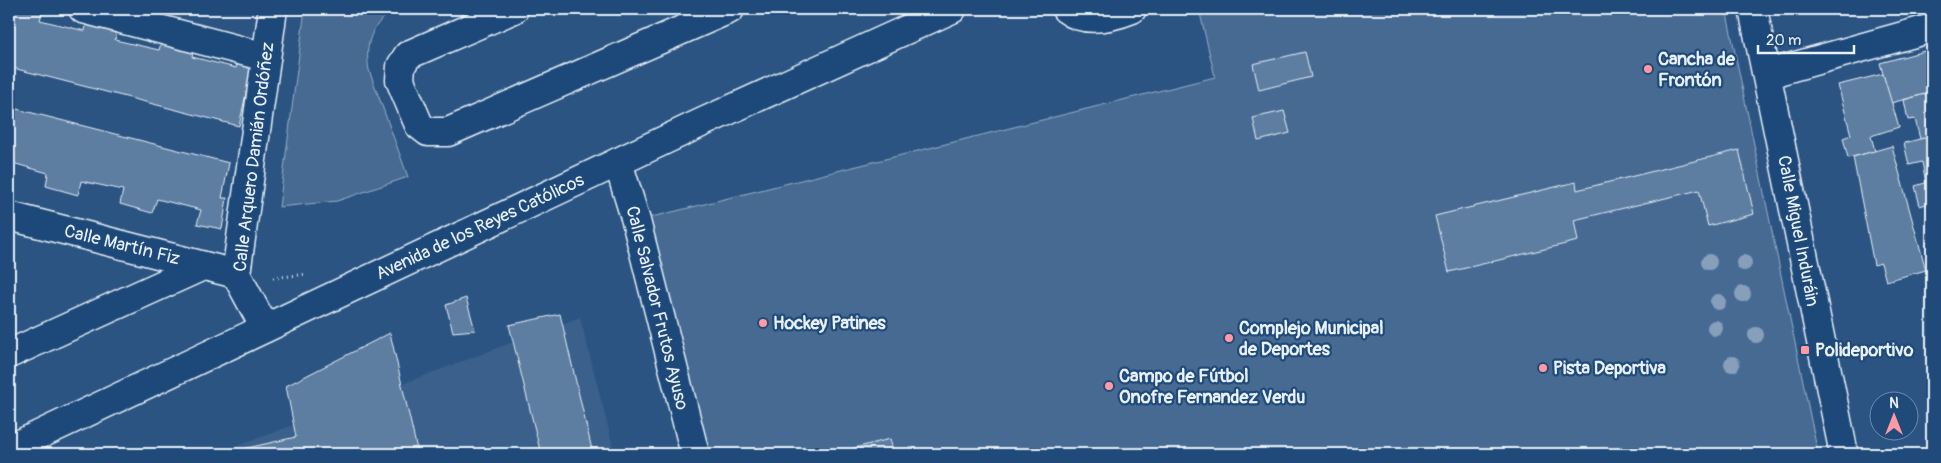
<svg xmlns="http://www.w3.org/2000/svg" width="1941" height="463" viewBox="0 0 1941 463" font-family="Pangolin,sans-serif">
	<rect width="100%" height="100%" fill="#2b5482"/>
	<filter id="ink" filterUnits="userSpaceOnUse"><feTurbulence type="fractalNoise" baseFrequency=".02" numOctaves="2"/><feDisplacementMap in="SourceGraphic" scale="10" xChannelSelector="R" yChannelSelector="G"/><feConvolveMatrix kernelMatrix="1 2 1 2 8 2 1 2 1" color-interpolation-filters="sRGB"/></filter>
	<g filter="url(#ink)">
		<path fill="#3a608b" d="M580,317L615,454H216Z"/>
		<g fill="#476b93" stroke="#98aec6">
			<path d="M305,9H397C372,21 364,44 369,70L408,177L337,201L279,207Z"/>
			<path d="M1199,9H1726L1818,454H695L636,221L1215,77Z"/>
		</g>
		<g fill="#5d7da1" stroke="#e8f1f8">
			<path d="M9,9H43L40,20L85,31L87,17L119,25L115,40L159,50L163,36L195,43L192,57L236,68L239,55L250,57L255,91L247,89L239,126L9,67Z"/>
			<path d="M1932,49V92L1891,103L1880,63Z"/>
			<path d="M1305,52L1311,77L1259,90L1253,64Z"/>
			<path d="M1883,74L1899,127L1871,136L1875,151L1848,158L1843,138L1851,135L1838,85Z"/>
			<path d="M1932,92V136L1920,139L1915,119L1908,120L1904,100Z"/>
			<path d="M9,107L229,163L222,198H227L222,229L197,224L201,210L157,199L152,213L120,204L123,190L81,181L78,195L46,186L48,173L9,162Z"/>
			<path d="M1284,111L1290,133L1258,141L1253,118Z"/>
			<path d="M1932,136V181L1926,183L1922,162L1909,165L1904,143Z"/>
			<path d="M1892,146L1926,270L1886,281L1881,263L1874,265L1853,157Z"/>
			<path d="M1739,150L1754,214L1708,226L1699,190L1574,220L1578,241L1449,272L1435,216L1576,182L1577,190Z"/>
			<path d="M1932,181V202L1920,206L1915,186Z"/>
			<path d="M466,298L475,330L453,332L446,305Z"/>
			<path d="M560,314L593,454H541L509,325Z"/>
			<path d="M390,333L418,454H221L296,437L286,386Z"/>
			<path d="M890,439L894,454H844L843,451Z"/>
			<path d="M1932,449V454H1921L1920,453Z"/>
		</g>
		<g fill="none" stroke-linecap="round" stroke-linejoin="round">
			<defs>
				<g id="street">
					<path d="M83,9L266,57"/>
					<path d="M514,9L408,55L401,66L400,80L419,125L428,132H448L730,9"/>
					<path d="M1753,9L1844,454"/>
					<path d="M1767,74L1932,28"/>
					<path d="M618,162L636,221L695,454"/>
					<path d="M9,216L236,274"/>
					<path d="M265,328L236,274L273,9"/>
					<path d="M9,354L203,266"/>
				</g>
				<g id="primary">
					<path d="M1066,9C1085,24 1112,17 1132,9"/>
					<path d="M9,449L703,122L952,9"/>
				</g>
			</defs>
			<use href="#street" stroke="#e8f1f8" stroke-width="31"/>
			<use href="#primary" stroke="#e8f1f8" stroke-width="31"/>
			<path stroke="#e8f1f8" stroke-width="3" stroke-dasharray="1 4" stroke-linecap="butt" d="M273,278L307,274"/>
			<use href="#street" stroke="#1f4a7a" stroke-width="28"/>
			<use href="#primary" stroke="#1f4a7a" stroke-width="28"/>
		</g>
		<g fill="#869fbb">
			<circle cx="1709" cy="262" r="8"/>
			<circle cx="1744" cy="263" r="8"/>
			<circle cx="1743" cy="294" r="8"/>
			<circle cx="1718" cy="302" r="8"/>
			<circle cx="1715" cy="328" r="8"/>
			<circle cx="1756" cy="335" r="8"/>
			<circle cx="1732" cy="364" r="8"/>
		</g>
	</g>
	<g fill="#ff9aa2" stroke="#1f4a7a" stroke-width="2">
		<circle cx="1648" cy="69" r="5"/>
		<circle cx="763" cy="323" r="5"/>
		<circle cx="1229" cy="338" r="5"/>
		<rect x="1800" y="345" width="10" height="10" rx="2.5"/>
		<circle cx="1543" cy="368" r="5"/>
		<circle cx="1109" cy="386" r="5"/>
	</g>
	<g text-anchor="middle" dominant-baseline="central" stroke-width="4.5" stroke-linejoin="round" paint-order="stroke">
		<g font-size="18" font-weight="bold" fill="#e8f1f8" stroke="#1f4a7a" text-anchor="start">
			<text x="1658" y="59">Cancha de<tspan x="1658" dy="21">Frontón</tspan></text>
			<text x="773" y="323">Hockey Patines</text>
			<text x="1239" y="328">Complejo Municipal<tspan x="1239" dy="21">de Deportes</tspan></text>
			<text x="1815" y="350">Polideportivo</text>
			<text x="1553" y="368">Pista Deportiva</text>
			<text x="1119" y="376">Campo de Fútbol<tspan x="1119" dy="21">Onofre Fernandez Verdu</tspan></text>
		</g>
		<g font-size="18" fill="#e8f1f8" stroke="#1f4a7a">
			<text transform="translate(254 157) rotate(-83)">Calle Arquero Damián Ordóñez</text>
			<text transform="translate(480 227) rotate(-25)">Avenida de los Reyes Católicos</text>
			<text transform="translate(1798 231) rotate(79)">Calle Miguel Induráin</text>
			<text transform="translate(122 245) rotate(14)">Calle Martín Fiz</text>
			<text transform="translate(657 308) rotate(76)">Calle Salvador Frutos Ayuso</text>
		</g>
	</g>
	<rect width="1941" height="463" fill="none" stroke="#1f4a7a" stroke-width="30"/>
	<rect x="15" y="15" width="1911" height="433" fill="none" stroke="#e8f1f8" stroke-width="2" filter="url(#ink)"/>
	<g transform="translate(1894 416)"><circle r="24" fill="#1f4a7a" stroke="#6f8dac"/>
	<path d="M0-4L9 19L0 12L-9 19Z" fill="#ff9aa2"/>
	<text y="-8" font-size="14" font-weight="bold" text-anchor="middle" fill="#e8f1f8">N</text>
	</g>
	<path d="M1758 45v8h96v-8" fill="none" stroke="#e8f1f8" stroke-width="2.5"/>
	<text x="1766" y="45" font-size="15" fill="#e8f1f8" stroke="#1f4a7a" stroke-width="4" paint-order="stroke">20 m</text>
</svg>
